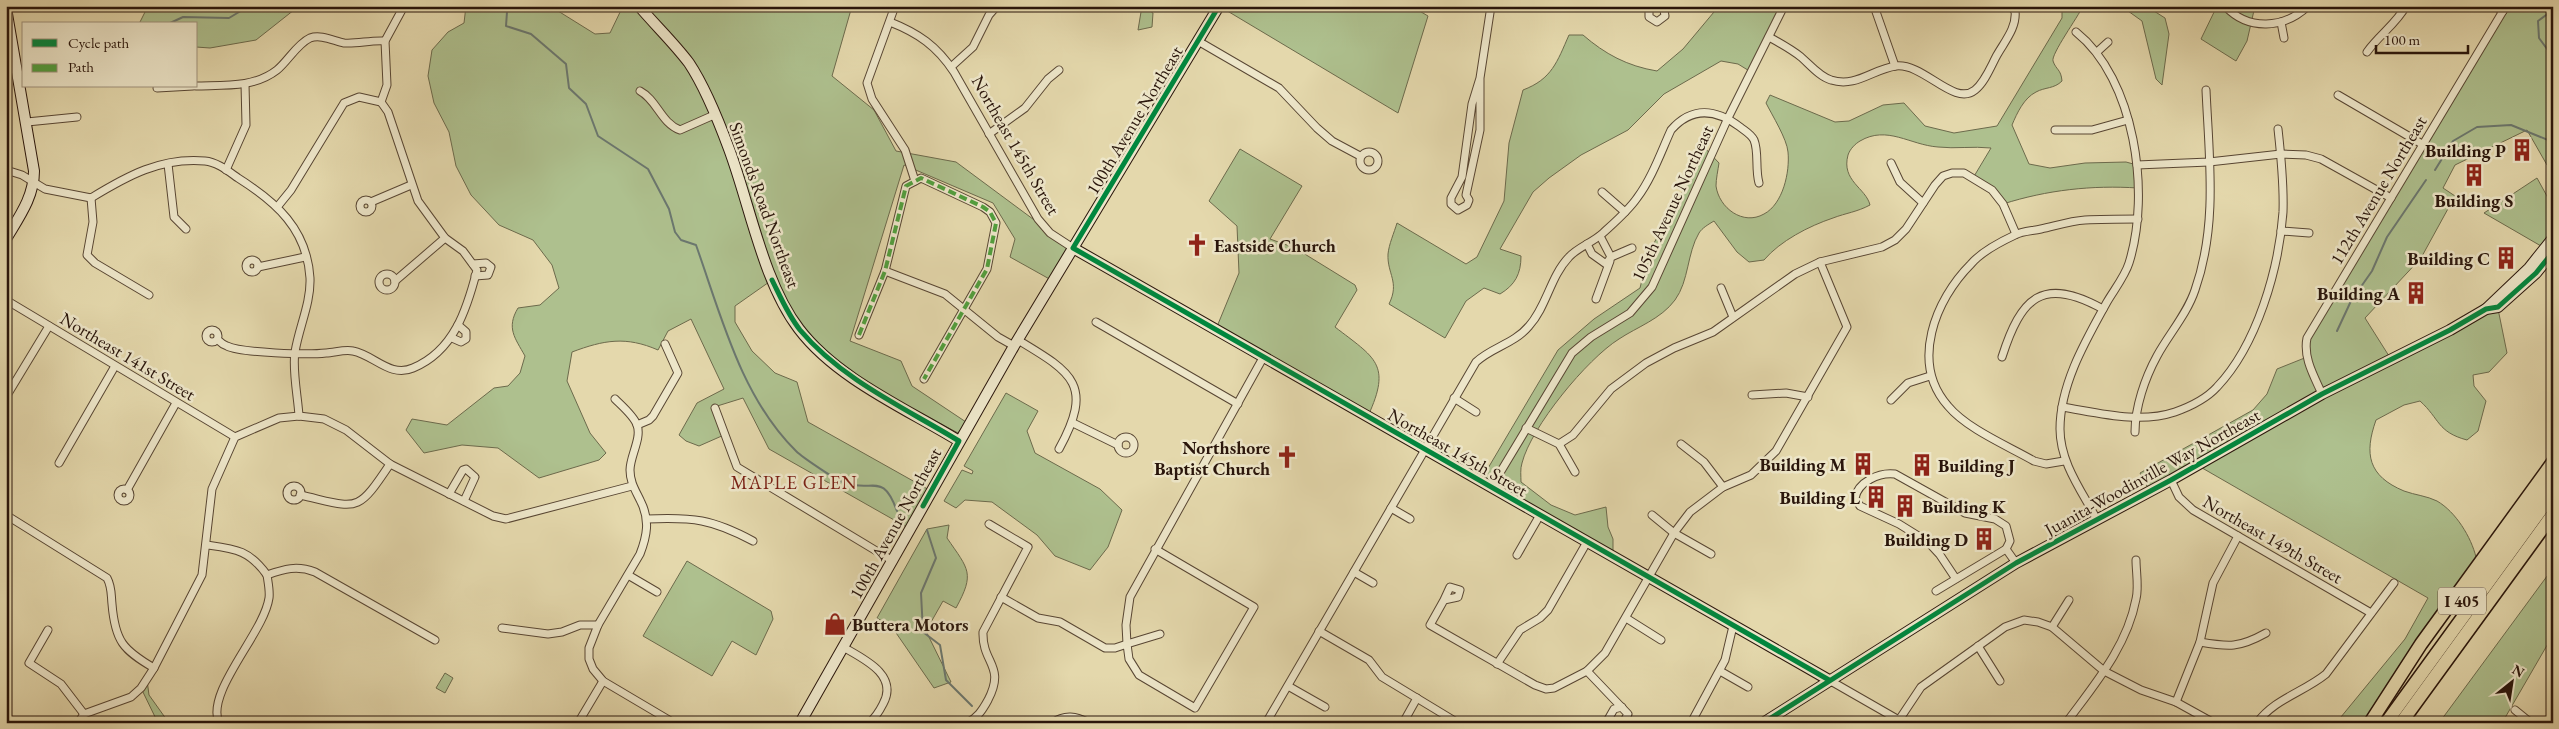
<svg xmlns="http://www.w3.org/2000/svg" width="2559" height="729" viewBox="0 0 2559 729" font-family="'EB Garamond',serif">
	<rect width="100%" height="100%" fill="#e4d8ac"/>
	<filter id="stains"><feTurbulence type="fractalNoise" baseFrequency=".004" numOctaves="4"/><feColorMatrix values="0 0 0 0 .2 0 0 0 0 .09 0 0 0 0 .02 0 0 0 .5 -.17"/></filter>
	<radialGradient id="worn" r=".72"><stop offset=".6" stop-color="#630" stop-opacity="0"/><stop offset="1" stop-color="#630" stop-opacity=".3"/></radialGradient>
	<g fill="#aec08e" stroke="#6c6a4c">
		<path d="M142,6H299L256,40L210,48L196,47V24H139L145,12Z"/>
		<path d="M466,6H550L595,34L610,33L623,6H852L832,76L874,110L896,151L956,162L1072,248L1053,281L1010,257L1015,239L993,203L904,165L850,341L901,361L912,386L966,422L958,433L848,374L816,347L772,280L735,306V322L752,351L775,373L797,382L808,422L931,491L910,529L769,449L743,398L714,407L724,435L699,446L686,441L679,435L697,403L724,389L691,319L668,331L658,350C626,336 604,340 572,352L567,381L590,433L606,453L599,460L539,478L498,448L462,445L424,453L406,430L412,419L447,425L494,388L508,386L520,373L525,356C515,338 506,328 518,308L540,305L559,288L552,265L533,240L499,225L471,195L456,166L449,132L434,103L428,76L432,50L448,32L464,23Z"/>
		<path d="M1142,6L1153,13L1152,27L1138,30Z"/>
		<path d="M1219,6H1411L1428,16L1398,113Z"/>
		<path d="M1719,6H1784L1751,72L1738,64L1721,61L1664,94L1628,130L1581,155L1549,178L1533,192L1500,249L1521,256C1521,274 1515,285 1500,294L1484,288L1466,301L1445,338L1389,304C1400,282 1387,274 1388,254C1389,244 1394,233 1397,223L1466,264L1477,257L1504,201L1509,143L1523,90C1552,79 1557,62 1569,35H1583C1605,54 1627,66 1657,71L1683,49Z"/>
		<path d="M2062,6H2083C2078,17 2051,54 2053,61C2056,70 2061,69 2062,81C2054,89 2045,87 2036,92C2024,98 2017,113 2012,125L2029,164L2050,168L2085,163L2126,162L2137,165L2138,188C2092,185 2047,190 2003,204L1973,178L1991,148C1973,146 1955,149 1938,147C1910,145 1887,125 1860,141C1855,144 1850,149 1848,155C1841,181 1866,188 1870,205C1857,212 1846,213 1833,218C1809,226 1780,241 1764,260L1749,262L1737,252L1714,221C1709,224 1702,228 1699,233C1687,253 1689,281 1675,300C1661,319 1637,327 1619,339C1587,359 1531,427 1522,463C1520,469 1521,476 1521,482L1551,505L1575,515L1606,507L1608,527L1613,539V556L1481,480L1558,350L1594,319L1640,288L1649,252L1689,180L1702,145L1719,163C1718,170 1716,179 1716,186C1719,208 1743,226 1764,214C1783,204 1790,172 1788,152C1787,139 1772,115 1766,103L1770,95L1835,122L1849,121L1883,105L1904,103L1925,126L1954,133L1997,126L2062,18Z"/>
		<path d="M2121,6H2146L2165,18L2169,34L2162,85L2156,79L2142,21Z"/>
		<path d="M2217,6H2255L2247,41L2236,61L2201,39Z"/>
		<path d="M2506,6L2553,8V164L2547,165L2527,130L2455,165L2443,188L2455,196L2421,258L2365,318L2389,356L2497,304L2507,353L2489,372L2473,375L2474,386L2486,401L2478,431L2467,440C2437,432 2440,419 2420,401L2404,405L2376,420C2364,454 2368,476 2404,491C2415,495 2427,496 2437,501C2456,512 2471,537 2476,557L2364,723H2336L2405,639L2428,598L2197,465L2148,488L2140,473L2253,410L2267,394L2277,369L2307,357V338Z"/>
		<path d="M1240,149L1302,186L1270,239L1295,248L1355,285L1357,290L1335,327C1375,358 1392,364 1368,416L1216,329L1239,273L1237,226L1209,201Z"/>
		<path d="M2537,178L2553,207V232L2541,246L2484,213Z"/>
		<path d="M1006,393L1038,411L1027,431L1035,453L1100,489L1122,510L1108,547L1090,570L1055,556L1037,535L992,502L965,500L956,508L944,501L962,470L972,474L973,471L964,466Z"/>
		<path d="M949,525L947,538C969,570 975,573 956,608L943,601L926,631L951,682L934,688L892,627L877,618L927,529Z"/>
		<path d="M687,561L771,611L773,619L756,655L732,641L712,676L643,636Z"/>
		<path d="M2553,568V635L2502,723H2439Z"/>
		<path d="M445,673L453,678L445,693L436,688Z"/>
		<path d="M147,680L149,695L169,723H158L141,688Z"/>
	</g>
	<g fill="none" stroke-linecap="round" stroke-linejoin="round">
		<g stroke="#6b776f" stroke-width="2">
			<path d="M504,6L507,12L506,26L531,34L566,64L569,88L586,104L598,136L648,169L669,209L675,232L681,240L696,245C721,315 741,397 796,451C802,457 840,483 847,484C875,491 883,473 897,511"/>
			<path d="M2553,10L2538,21L2539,38L2553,57"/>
			<path d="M168,24L183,17L229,18L249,6"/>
			<path d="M2435,170L2453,141L2477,127L2511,125L2553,142"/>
			<path d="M2337,331L2351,301L2372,271L2387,237L2426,180"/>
			<path d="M927,530L936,558L921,593L923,632L940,645L946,680L972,706"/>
		</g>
		<defs>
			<g id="street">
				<path d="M895,6L867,83L872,99L905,150L915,181"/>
				<path d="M1653,6L1649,10V17L1657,22L1665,16L1664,10L1661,6"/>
				<path d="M1874,6L1895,66"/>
				<path d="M2225,6C2248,31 2284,29 2308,6"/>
				<path d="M2494,6L2503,11"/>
				<path d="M890,22C918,33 937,46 954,72L1038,219L1050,233L1073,248"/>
				<path d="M2281,22L2284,38"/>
				<path d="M2076,32C2135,79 2151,193 2129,263C2125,276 2114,290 2107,302C2086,340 2060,384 2060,429C2060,462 2081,490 2096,518"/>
				<path d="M1769,37C1780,43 1791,49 1801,57C1810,65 1820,77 1831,80C1856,88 1873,69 1896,66C1924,63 1954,107 1975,90C1985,82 1991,66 1997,55C2005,41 2017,27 2015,11L2010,6"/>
				<path d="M1198,41L1279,88L1317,128L1332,141L1360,156"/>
				<path d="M2097,52L2108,42"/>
				<path d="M2367,52C2379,35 2396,24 2406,6"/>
				<path d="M951,67L973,47L989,15L997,6"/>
				<path d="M1480,78V130L1466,195L1469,200L1467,205L1458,210L1451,204V198L1462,177L1472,104L1480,78L1491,6"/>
				<path d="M196,86C224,85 254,88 277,70C288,61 297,44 310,38C321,34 334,41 344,43C358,44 370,40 385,41"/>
				<path d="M157,88L193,86"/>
				<path d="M640,91C657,100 661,123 680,130L714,115"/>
				<path d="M2338,95L2422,144"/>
				<path d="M381,102L387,85L385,41L404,6"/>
				<path d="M27,122L77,117"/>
				<path d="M2055,130H2092L2128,120"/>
				<path d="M989,134L1025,108L1048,79L1059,70"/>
				<circle cx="1369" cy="161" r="9"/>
				<path d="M1891,163L1900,182L1923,203"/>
				<path d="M168,164L174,217L186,229"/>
				<path d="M2137,165L2209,162L2281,154L2306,155L2321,159L2391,198"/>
				<path d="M6,170L22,175L45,189L91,198C127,176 161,157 205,161C217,162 228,171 238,178C276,202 307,229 310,278C311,303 299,327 295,352C292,369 298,398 299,416"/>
				<path d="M226,170L246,125L245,84"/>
				<path d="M1602,192L1625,212"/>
				<path d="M91,198L93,222L87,255L95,263L149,295"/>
				<circle cx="366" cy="206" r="6"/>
				<path d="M371,202L411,185"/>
				<path d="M278,206L291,190L344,103L359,97L381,102"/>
				<path d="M2281,231L2309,233"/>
				<path d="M1587,244L1592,254L1606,264L1611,257L1600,236"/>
				<path d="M1611,257L1632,248"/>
				<circle cx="252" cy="266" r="6"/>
				<path d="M473,264L486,263L491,267L488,275L475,276"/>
				<path d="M258,267L305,257"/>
				<path d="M885,271L945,294L998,337L1014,346"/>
				<circle cx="387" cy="282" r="8"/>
				<path d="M395,281L445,238"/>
				<path d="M1721,288L1733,317"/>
				<path d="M1596,299L1610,261"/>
				<path d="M6,300L235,437"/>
				<path d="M1096,322L1238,404"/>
				<circle cx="212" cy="336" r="6"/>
				<path d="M859,335L885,271L906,186L921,178L983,207L990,212L996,223L987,269L924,379"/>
				<path d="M452,338L461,342L466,339V332L458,325"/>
				<path d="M218,340C220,342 224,345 227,346C241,353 308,355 326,353C334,353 344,349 353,351C374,355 390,378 413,368C454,351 467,309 477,270L463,251L445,238L418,201L388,112L381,102"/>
				<path d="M1018,340C1073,373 1094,385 1059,449"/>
				<path d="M2002,357C2021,298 2042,275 2103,309"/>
				<path d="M2322,394C2314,376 2303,358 2307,338L2506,6"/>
				<path d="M1752,395L1786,393L1808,397"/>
				<path d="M6,397L49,326"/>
				<path d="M1454,398L1476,412"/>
				<path d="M615,399C622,406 634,416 637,425C642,438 630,456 630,470C630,483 636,491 641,502C650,520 647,536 640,554L598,625L589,648V659L593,669L603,681L674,723"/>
				<path d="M1891,400L1908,383L1930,376"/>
				<path d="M2062,407C2099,413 2139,424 2175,412C2189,407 2207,398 2217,387C2257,345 2279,269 2283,212C2284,184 2281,156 2278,129"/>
				<path d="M715,408L737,467L893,561"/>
				<path d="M1073,423L1118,445"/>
				<path d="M637,425L649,420L653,416L678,373L665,344"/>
				<path d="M1526,428L1559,444L1575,472"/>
				<path d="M2135,432C2135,407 2145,378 2157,356C2169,334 2187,314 2195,290C2218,225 2209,157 2206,90"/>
				<circle cx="1126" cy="445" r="8"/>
				<path d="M1559,444L1573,435L1611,389L1646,363L1674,348L1713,332L1795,274L1820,262L1882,247L1895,240L1906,229L1935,185L1943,176L1952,173H1964L1992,190L2003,204L2016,234"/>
				<path d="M1681,444L1704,462L1723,487"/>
				<path d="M2064,461L2046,464L2034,461C2008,446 1967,429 1948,406C1910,363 1935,300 1971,264C1982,251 2000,242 2015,235C2022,231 2032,231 2041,229C2055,226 2070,221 2085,220C2103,219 2121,219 2138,219"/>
				<path d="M59,463L115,366"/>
				<path d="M2171,480L2179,497L2193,510L2371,613"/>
				<path d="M1492,486L1572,353L1591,337L1630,313L1652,287L1728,118L1784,6"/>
				<circle cx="294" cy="493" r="7"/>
				<circle cx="124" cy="495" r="6"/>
				<path d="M127,490L176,403"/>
				<path d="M449,494L463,470L466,469L475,477L464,501"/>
				<path d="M300,495C358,508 356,515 390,464"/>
				<path d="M1391,508L1410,519"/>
				<path d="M6,515L107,578C112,587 111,595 112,604C115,641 123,650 154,668"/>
				<path d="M1652,515L1674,533L1711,554"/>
				<path d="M647,519C693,517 712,519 753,541"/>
				<path d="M207,545C236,549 249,550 267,575"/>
				<path d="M2006,549L2016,563"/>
				<path d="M1517,555L1540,515"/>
				<path d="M1354,572L1373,583"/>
				<path d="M267,575C284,569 297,565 315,572L435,640"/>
				<path d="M628,575L657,592"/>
				<path d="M1936,591L2006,549L2010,541L2006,526L1995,519L1965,513L1895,474C1879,472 1858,482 1855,498L1860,506L1899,524L1928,542L1940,555L1956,579"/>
				<path d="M1001,597L1038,618L1060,622L1105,648H1115L1127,644L1129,659L1139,675L1195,708L1254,607L1155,549"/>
				<path d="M1444,600L1450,587L1460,590L1458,597L1444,600L1430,625L1535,685L1546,689L1554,688L1587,671L1605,653L1674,533L1690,512L1723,487L1751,475L1776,451L1847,327L1820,262"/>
				<path d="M1626,618L1661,640"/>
				<path d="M2052,627L2069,600"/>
				<path d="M502,628L548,634L562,632L580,625H598"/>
				<path d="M48,630L29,663L61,684L84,714"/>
				<path d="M1319,631L1369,660L1382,677L1458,723"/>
				<path d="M1160,634L1127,644L1126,625L1130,597L1264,356"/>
				<path d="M2200,642C2229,647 2239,648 2266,633"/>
				<path d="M1978,646L2000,681"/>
				<path d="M843,647C864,659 899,675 883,704C879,712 876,717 869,723"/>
				<path d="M1497,664L1520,630L1540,618L1548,610L1587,542"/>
				<path d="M1587,671L1628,714L1623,723"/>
				<path d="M1720,671L1748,687"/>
				<path d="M1829,680L1904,723"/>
				<path d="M1288,686L1325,707"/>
				<path d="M2176,702L2200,642L2213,583L2238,536"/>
				<path d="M2515,710L2531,723"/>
				<path d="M78,723L84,714L131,697L141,688L154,668L202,575L212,489L235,437L279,418L299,416L324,419L346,430L390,464L493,516L506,519L632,486"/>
				<path d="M219,723C205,692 264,633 269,598C270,591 268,582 267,575"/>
				<path d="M285,723H293"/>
				<path d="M578,723L603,681"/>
				<path d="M967,723C977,718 982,711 988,700C1006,665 982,664 983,632L1028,547L989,524"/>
				<path d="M1052,723C1065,714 1076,716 1089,723"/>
				<path d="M1266,723L1476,362C1492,347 1514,344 1529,326C1547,306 1550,277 1569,257C1578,247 1592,243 1603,233C1615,222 1628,211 1637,198C1652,178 1661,152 1671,130C1692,106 1716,109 1740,127C1745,131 1751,134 1754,140C1759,152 1755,169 1759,183"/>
				<path d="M1403,723L1417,698"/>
				<path d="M1606,723L1614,709L1622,707"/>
				<path d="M1691,723L1725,660L1733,626"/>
				<path d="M1897,723L1921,687L2005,627L2024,620L2038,622L2052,627L2104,671L2141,690L2176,702L2214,723"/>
				<path d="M2066,723C2094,685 2127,647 2136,599C2139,587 2136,572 2136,560"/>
				<path d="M2257,723C2274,699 2304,692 2326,674L2394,583"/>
			</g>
			<g id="secondary">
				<path d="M639,6C655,25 674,43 689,63C705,87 719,122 729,149C750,205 763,282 799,329C837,379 907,409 959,441"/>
				<path d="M6,8L34,171C34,197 19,217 6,239"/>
				<path d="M1073,248L1829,680"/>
				<path d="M2486,309L2529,268L2553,238"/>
				<path d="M800,723L1014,346L1219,6"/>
				<path d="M1763,723L2016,563L2171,480L2322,394L2450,330L2486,309L2498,307L2536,273L2553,252"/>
			</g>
			<g id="highway">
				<path d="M2472,588L2553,480"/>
				<path d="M2370,723L2421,644L2553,462"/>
				<path d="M2386,723L2551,496"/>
				<path d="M2401,723L2553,514"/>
			</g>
		</defs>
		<use href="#street" stroke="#584633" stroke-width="9"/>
		<use href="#secondary" stroke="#29150b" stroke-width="12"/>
		<use href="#highway" stroke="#29150b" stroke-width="15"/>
		<use href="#street" stroke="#ede6c9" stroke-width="7"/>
		<use href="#secondary" stroke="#ede6c9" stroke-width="10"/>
		<use href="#highway" stroke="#e4d8ac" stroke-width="12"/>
		<path stroke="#51a03e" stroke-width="4" stroke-dasharray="8 4" stroke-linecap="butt" d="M859,335L885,271L906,186L921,178L983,207L990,212L996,223L987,269L924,379"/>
		<defs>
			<g id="cycleway">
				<path d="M1219,6L1073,248L1829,680"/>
				<path d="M772,280C780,296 788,315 800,330C842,380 905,408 959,441L923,506"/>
				<path d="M1763,723L2016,563L2171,480L2322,394L2450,330L2486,309L2498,307L2536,273L2553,252"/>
			</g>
		</defs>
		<use href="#cycleway" stroke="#ede6c9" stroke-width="8"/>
		<use href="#cycleway" stroke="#00873e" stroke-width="5"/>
	</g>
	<defs>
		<symbol id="building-bare" viewBox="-9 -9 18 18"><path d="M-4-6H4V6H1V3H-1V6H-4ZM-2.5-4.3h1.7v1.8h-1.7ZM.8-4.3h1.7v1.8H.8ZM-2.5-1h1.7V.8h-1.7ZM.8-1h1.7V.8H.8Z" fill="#8f2418" stroke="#ede6c9" stroke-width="2.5" paint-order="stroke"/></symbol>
		<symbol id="church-bare" viewBox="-9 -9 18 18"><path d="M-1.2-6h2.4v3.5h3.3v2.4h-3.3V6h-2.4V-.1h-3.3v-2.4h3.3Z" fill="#8f2418" stroke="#ede6c9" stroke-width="2.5" paint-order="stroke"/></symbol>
		<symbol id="shop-bare" viewBox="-9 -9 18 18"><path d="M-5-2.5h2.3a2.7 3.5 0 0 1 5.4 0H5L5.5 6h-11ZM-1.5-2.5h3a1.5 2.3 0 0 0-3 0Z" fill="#8f2418" stroke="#ede6c9" stroke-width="2.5" paint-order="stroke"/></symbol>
	</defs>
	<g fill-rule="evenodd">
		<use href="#building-bare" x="2506" y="134" width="32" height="32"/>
		<use href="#building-bare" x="2458" y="159" width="32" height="32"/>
		<use href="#church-bare" x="1181" y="229" width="32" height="32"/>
		<use href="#building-bare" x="2490" y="242" width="32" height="32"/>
		<use href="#building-bare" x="2400" y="277" width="32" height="32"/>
		<use href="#church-bare" x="1271" y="441" width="32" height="32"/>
		<use href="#building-bare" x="1847" y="448" width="32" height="32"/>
		<use href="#building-bare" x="1906" y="449" width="32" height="32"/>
		<use href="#building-bare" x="1860" y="481" width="32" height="32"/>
		<use href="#building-bare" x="1889" y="490" width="32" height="32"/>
		<use href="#building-bare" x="1968" y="523" width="32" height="32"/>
		<use href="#shop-bare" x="819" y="608" width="32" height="32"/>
	</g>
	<g text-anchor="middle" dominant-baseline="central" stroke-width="5" stroke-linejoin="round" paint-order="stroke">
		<rect fill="#ede6c9" stroke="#645444" stroke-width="1" x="2438" y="587.5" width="48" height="27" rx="4"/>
		<g font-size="16" font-weight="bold" fill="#29150b">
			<text x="2462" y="601">I 405</text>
		</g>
		<g font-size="18" fill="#29150b" stroke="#ede6c9">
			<text transform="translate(1134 120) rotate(-59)">100th Avenue Northeast</text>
			<text transform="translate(1016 145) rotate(60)">Northeast 145th Street</text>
			<text transform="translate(2378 190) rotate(-59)">112th Avenue Northeast</text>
			<text transform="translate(1672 203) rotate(-65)">105th Avenue Northeast</text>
			<text transform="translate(765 205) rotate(70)">Simonds Road Northeast</text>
			<text transform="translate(128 356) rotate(31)">Northeast 141st Street</text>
			<text transform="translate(1458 452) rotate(30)">Northeast 145th Street</text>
			<text transform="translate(2152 472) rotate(-29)">Juanita-Woodinville Way Northeast</text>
			<text transform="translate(895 523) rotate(-61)">100th Avenue Northeast</text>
			<text transform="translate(2273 539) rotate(30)">Northeast 149th Street</text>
		</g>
		<g font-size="18" font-weight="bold" fill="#29150b" stroke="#ede6c9" text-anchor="end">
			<text x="2506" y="150">Building P</text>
			<text x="2474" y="200" text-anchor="middle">Building S</text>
			<text x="1214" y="245" text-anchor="start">Eastside Church</text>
			<text x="2490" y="258">Building C</text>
			<text x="2400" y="293">Building A</text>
			<text x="1270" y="447">Northshore<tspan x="1270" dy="21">Baptist Church</tspan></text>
			<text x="1846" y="464">Building M</text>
			<text x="1938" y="465" text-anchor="start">Building J</text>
			<text x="1860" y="497">Building L</text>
			<text x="1922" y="506" text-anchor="start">Building K</text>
			<text x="1968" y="539">Building D</text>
			<text x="852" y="624" text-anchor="start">Buttera Motors</text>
		</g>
		<g font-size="19" letter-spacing="1" fill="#7a1f14" stroke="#ede6c9">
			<text x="794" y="482">MAPLE GLEN</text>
		</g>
	</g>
	<rect width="2559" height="729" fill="none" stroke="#e4d8ac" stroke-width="25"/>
	<rect x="8" y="8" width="2544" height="714" fill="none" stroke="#29150b" stroke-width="2.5"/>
	<rect x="12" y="12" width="2534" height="704" fill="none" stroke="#29150b"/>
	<rect x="22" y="22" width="175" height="65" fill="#ede6c9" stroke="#9f927d"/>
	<rect x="32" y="39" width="25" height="8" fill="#00873e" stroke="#9f927d"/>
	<text x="68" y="48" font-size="15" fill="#29150b">Cycle path</text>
	<rect x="32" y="64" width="25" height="8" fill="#51a03e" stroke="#9f927d"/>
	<text x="68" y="72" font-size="15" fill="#29150b">Path</text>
	<g transform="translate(2512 682) rotate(30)" stroke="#ede6c9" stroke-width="4" paint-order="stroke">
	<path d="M0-4L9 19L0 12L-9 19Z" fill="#29150b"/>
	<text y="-8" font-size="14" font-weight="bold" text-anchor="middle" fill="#29150b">N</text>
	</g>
	<path d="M2376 45v8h92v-8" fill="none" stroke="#29150b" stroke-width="2.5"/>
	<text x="2384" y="45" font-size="15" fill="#29150b" stroke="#ede6c9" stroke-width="4" paint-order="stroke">100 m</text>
	<rect width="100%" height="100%" filter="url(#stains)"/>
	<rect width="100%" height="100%" fill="url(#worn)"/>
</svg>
